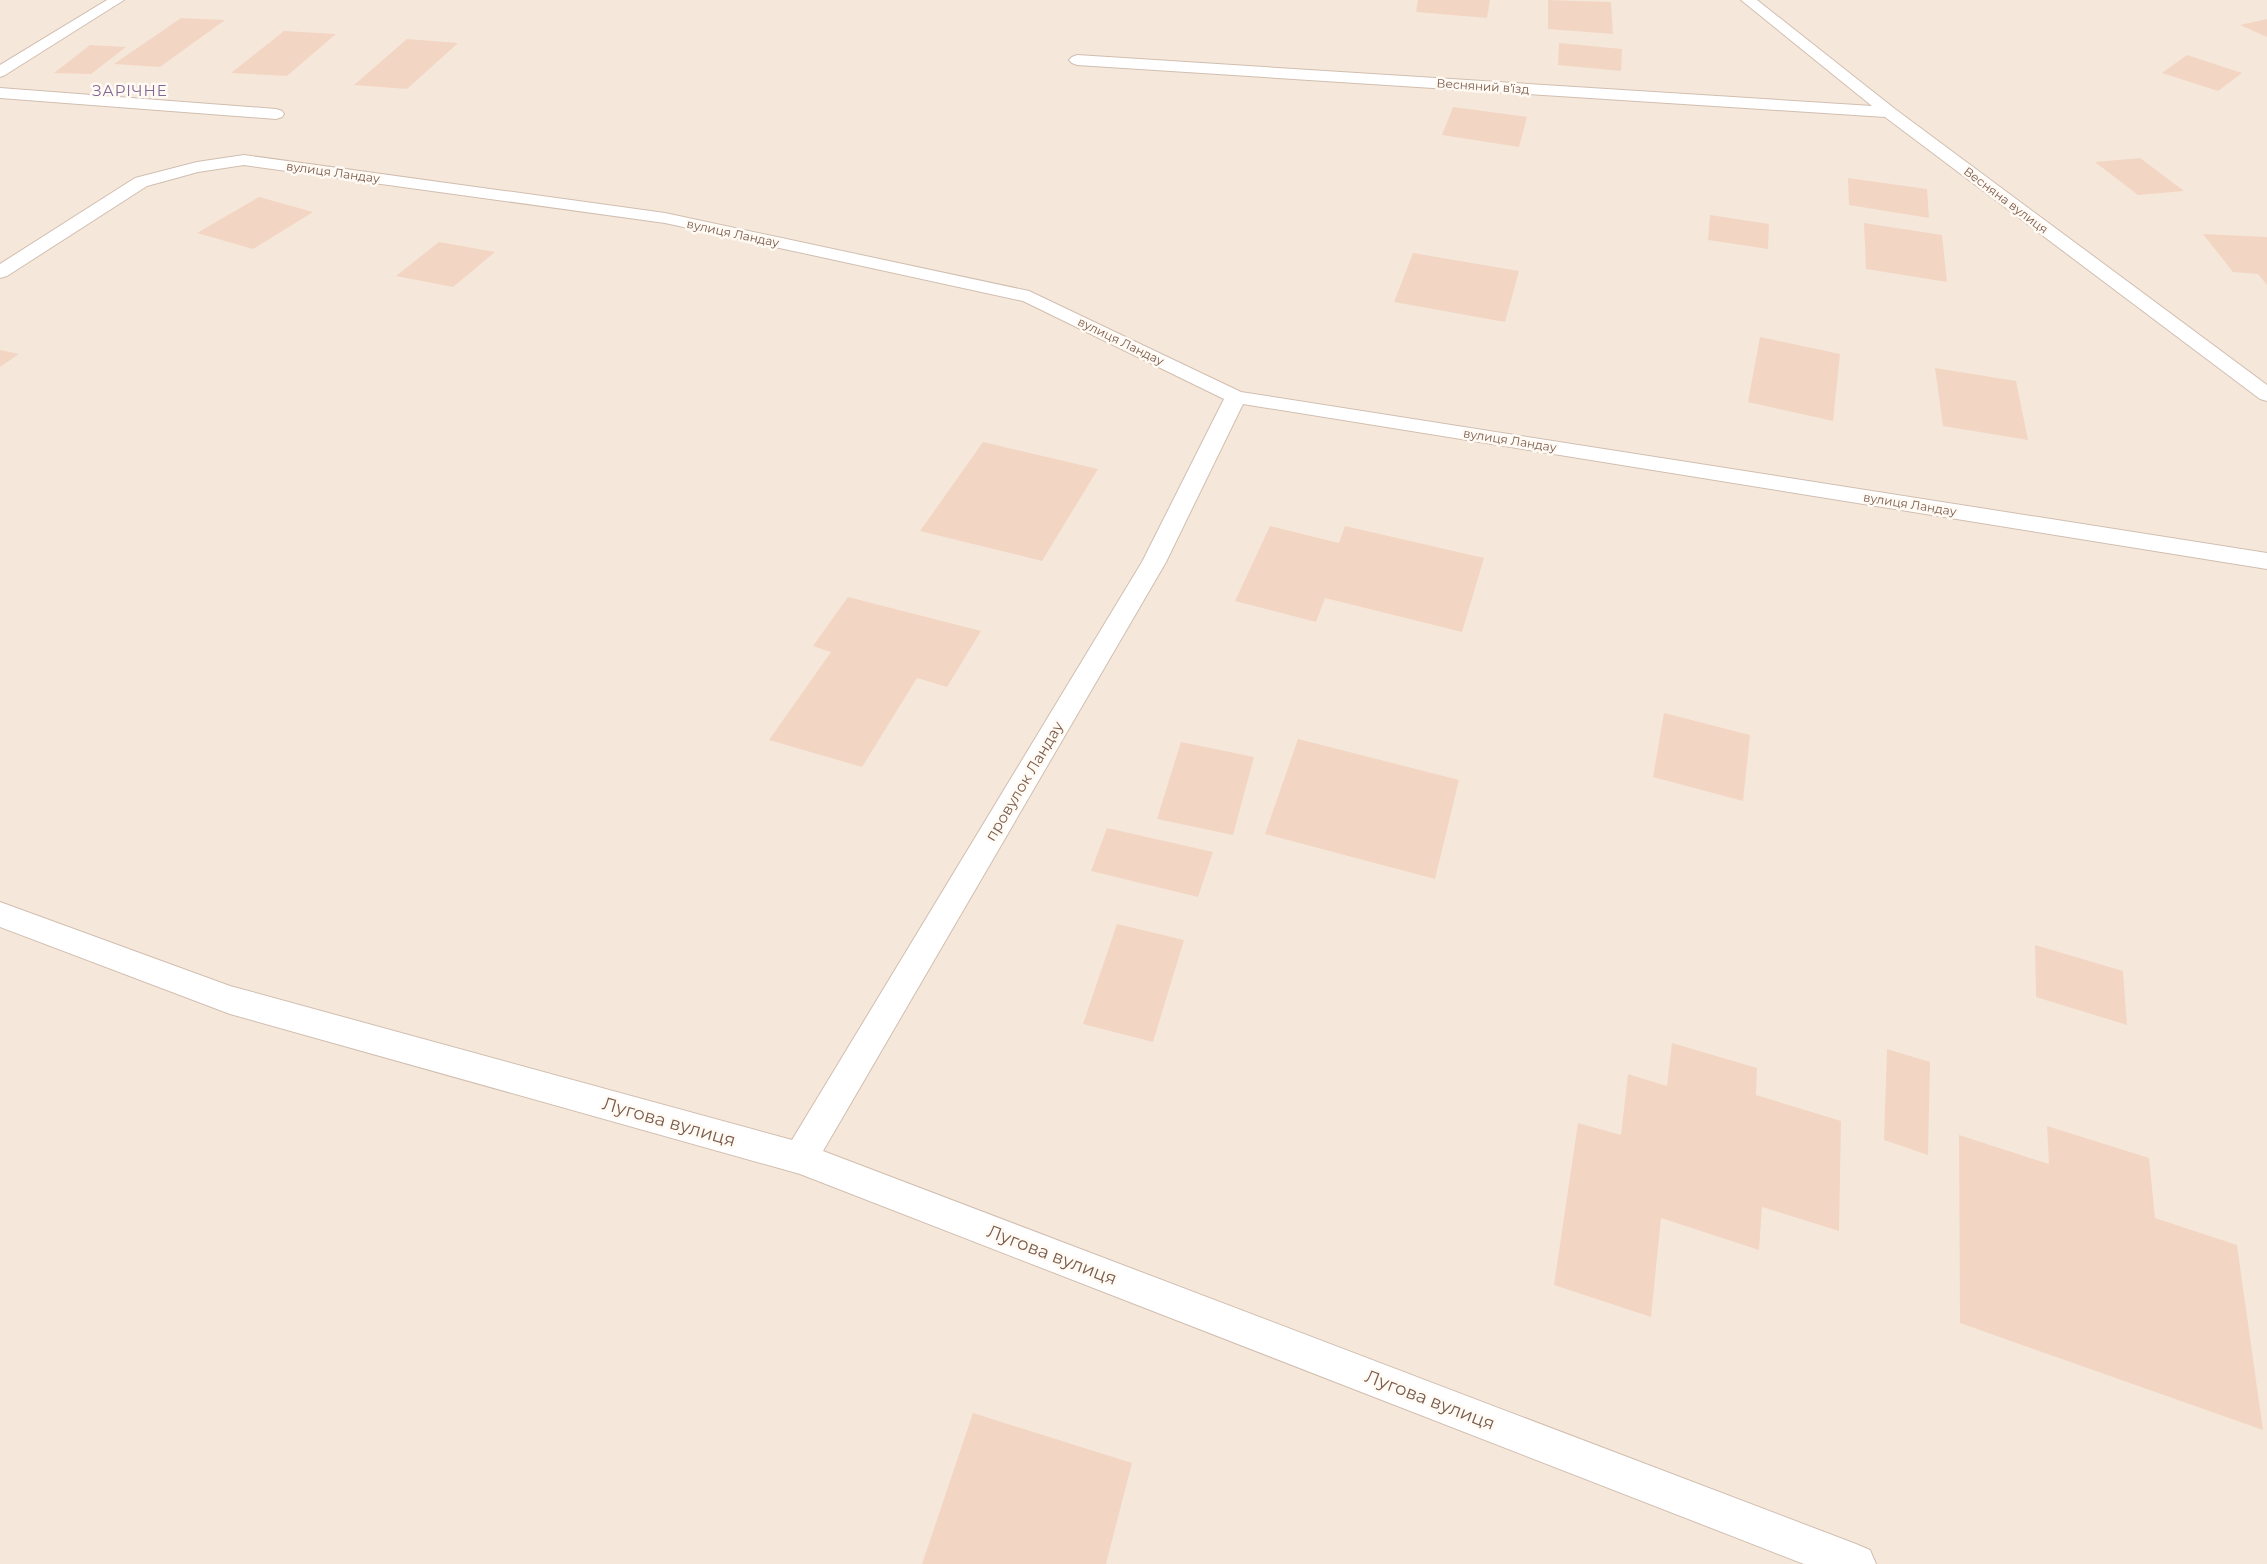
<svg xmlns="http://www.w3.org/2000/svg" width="2267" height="1564" viewBox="0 0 2267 1564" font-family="Montserrat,sans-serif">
	<rect width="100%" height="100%" fill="#fdf6ec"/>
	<rect fill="#f5e8da" x="0" y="0" width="2267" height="1564"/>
	<g fill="#f3d5c3">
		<path d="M1418,0H1490L1487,18L1416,12Z"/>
		<path d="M1548,0L1611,2L1613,34L1548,29Z"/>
		<path d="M181,18L225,20L160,67L114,64Z"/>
		<path d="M2267,19V37L2240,25Z"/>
		<path d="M284,31L336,34L287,76L231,73Z"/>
		<path d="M407,39L458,43L407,89L354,85Z"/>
		<path d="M1559,43L1622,49L1621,71L1558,65Z"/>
		<path d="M90,45L126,47L91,74L54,73Z"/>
		<path d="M2187,55L2242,73L2218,91L2162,73Z"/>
		<path d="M1453,107L1527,117L1519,147L1442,135Z"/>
		<path d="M2140,158L2184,191L2138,195L2095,162Z"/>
		<path d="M1848,178L1927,189L1929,218L1849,205Z"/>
		<path d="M259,197L313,212L253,249L197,233Z"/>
		<path d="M1710,215L1769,224L1768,249L1708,240Z"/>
		<path d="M1864,223L1942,235L1947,282L1866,269Z"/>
		<path d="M2203,234L2267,237V285L2258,274L2233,272Z"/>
		<path d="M439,242L495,252L453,287L396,276Z"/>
		<path d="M1413,253L1519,271L1505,322L1394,302Z"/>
		<path d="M1760,337L1840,354L1833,421L1748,402Z"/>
		<path d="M0,350L19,354L0,367Z"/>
		<path d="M1935,368L2016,381L2028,440L1943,426Z"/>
		<path d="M983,442L1098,469L1042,561L920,531Z"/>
		<path d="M1270,526L1339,543L1345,526L1484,558L1462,632L1325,598L1316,622L1235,601Z"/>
		<path d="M848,597L981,631L947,687L917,678L862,767L769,740L831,652L813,646Z"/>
		<path d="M1664,713L1750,735L1743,801L1653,777Z"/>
		<path d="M1298,739L1459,780L1435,879L1265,834Z"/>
		<path d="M1181,742L1254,757L1233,835L1157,819Z"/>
		<path d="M1107,828L1213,852L1198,897L1091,871Z"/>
		<path d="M1117,924L1184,940L1153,1042L1083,1024Z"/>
		<path d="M2035,945L2123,971L2127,1025L2036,997Z"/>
		<path d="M1672,1043L1757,1068L1756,1095L1841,1121L1839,1231L1762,1207L1759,1250L1661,1218L1651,1317L1554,1285L1578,1123L1621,1135L1628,1074L1667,1086Z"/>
		<path d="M1887,1049L1930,1062L1928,1155L1884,1140Z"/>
		<path d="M2047,1126L2149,1158L2155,1218L2237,1245L2263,1430L1960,1323L1959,1135L2049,1164Z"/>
		<path d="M973,1413L1132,1463L1106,1564H922Z"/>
	</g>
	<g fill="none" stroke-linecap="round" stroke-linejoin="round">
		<defs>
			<g id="street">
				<path d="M107,0H124L5,75L0,77V65Z"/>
				<path d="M1741,0H1757L1895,109L2267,385V401L2260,399L1885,117L1077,65L1072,63L1069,60L1072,57L1077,55L1872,106Z"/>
				<path d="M0,88L276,109L282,111L284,114L282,117L276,119L0,98Z"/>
				<path d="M244,155L665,213L1029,291L1241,392L2267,553V569L1243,404L1166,562L823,1151L1856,1544L1870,1550L1876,1564H1804L800,1174L230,1014L0,927V902L230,986L792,1140L1142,562L1224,399L1023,301L665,223L244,165L198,172L147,186L7,276L0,278V264L135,178L197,162Z"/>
			</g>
		</defs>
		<use href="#street" stroke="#d1beb0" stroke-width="2"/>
		<use href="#street" fill="#fff" fill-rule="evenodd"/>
	</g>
	<g text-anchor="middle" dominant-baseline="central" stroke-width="5" stroke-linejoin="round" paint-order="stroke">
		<g font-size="12" fill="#7a5c4d" stroke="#fffaf3">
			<text transform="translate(1483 86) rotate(4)">Весняний вʼїзд</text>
			<text transform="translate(333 172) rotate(8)">вулиця Ландау</text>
			<text transform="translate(2006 200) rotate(37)">Весняна вулиця</text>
			<text transform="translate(733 233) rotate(12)">вулиця Ландау</text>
			<text transform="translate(1121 341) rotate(26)">вулиця Ландау</text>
			<text transform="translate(1510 440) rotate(9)">вулиця Ландау</text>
			<text transform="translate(1910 504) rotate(9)">вулиця Ландау</text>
		</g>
		<g font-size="15" letter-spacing="1" fill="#846695" stroke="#fffaf3">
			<text x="130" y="90">ЗАРІЧНЕ</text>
		</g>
		<g font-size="15" fill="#7a5c4d" stroke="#fffaf3">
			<text transform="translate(1024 781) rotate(-59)">провулок Ландау</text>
		</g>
		<g font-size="18" fill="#7a5c4d" stroke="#fffaf3">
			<text transform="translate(669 1122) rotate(16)">Лугова вулиця</text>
			<text transform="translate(1052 1255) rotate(21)">Лугова вулиця</text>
			<text transform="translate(1430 1400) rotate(21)">Лугова вулиця</text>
		</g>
	</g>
</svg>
